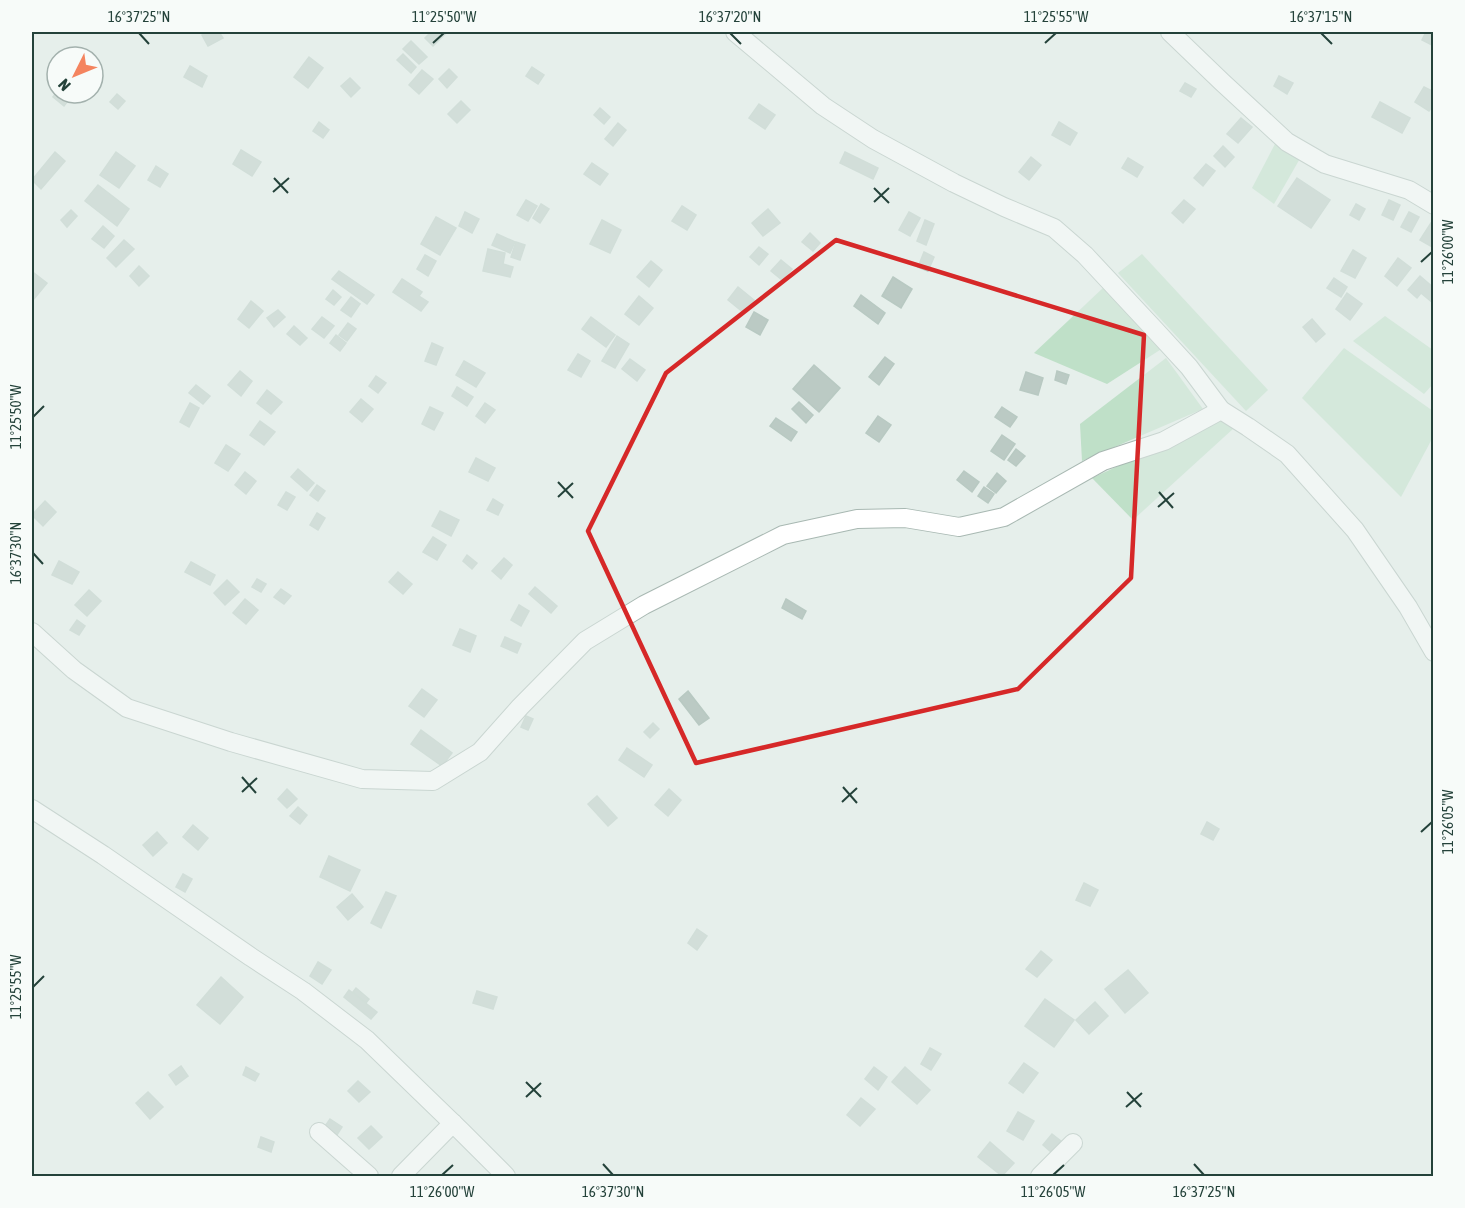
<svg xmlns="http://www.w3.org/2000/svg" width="1465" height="1208" viewBox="0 0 1465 1208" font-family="'Asap Condensed',sans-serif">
	<rect width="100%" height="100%" fill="#e6efeb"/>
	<g fill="#bfe0c8">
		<path d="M1276,142L1302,155L1274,204L1252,188Z"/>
		<path d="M1142,254L1268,390L1246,411L1118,273Z"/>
		<path d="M1104,287L1163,348L1107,384L1034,353Z"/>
		<path d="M1385,316L1433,350V384L1424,394L1353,341Z"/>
		<path d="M1344,348L1433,411V437L1401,497L1302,398Z"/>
		<path d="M1166,358L1203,409L1082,461L1080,424Z"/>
		<path d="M1221,419L1234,428L1133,520L1092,478Z"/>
	</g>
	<g fill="#bbcac4" stroke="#b8c9c2" stroke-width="1.5">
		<path d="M209,32H219L223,38L208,46L202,35Z"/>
		<path d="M431,32H447L433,46L425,38Z"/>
		<path d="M1426,32H1434V46L1422,40Z"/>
		<path d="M411,41L427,57L419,64L403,49Z"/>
		<path d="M403,54L416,67L411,73L397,60Z"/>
		<path d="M309,57L323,68L308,88L294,77Z"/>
		<path d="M190,66L207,76L202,87L184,77Z"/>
		<path d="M532,67L544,75L538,84L526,76Z"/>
		<path d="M449,69L457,77L447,88L439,79Z"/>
		<path d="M422,70L433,79L419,94L409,85Z"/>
		<path d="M1279,76L1293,83L1287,94L1274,86Z"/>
		<path d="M350,78L360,88L351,97L341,86Z"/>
		<path d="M1185,83L1196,89L1191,97L1180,91Z"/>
		<path d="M1424,87L1434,92V104L1429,111L1415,102Z"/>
		<path d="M57,92V93H74L64,106L53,97Z"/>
		<path d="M117,94L125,101L118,109L110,102Z"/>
		<path d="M461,101L470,110L457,123L448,114Z"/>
		<path d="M1380,102L1410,118L1402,133L1372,117Z"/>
		<path d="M759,104L775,115L765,129L749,118Z"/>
		<path d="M600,108L610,117L604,124L594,115Z"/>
		<path d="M1241,118L1252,127L1238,143L1227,134Z"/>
		<path d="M319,122L329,130L323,138L313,131Z"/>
		<path d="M1059,122L1077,133L1070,145L1052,135Z"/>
		<path d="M618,123L626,130L613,146L605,139Z"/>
		<path d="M1223,146L1234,157L1225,167L1214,156Z"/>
		<path d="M241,150L261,162L252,176L233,164Z"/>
		<path d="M55,152L65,161L41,189L32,180Z"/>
		<path d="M116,152L135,166L119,188L100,175Z"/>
		<path d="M845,152L878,168L873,179L840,163Z"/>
		<path d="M1031,157L1041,165L1029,180L1019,172Z"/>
		<path d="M1128,158L1143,167L1137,177L1122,168Z"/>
		<path d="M592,163L608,174L600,185L584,174Z"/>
		<path d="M1206,164L1215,171L1203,186L1194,178Z"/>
		<path d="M156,166L168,174L160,187L148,180Z"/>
		<path d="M1297,178L1330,200L1311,228L1278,206Z"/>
		<path d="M98,185L129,209L117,226L85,201Z"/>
		<path d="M526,200L537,206L528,221L517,215Z"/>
		<path d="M1184,200L1195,209L1183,223L1172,213Z"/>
		<path d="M1389,200L1400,205L1393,220L1382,215Z"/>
		<path d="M541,204L549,209L540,223L533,218Z"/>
		<path d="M1356,204L1365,209L1359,220L1350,215Z"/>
		<path d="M682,206L696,215L687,230L672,221Z"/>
		<path d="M768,209L780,223L763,236L752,223Z"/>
		<path d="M71,210L77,216L67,227L61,220Z"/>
		<path d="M465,212L479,219L472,233L459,226Z"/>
		<path d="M909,212L920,218L910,236L899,230Z"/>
		<path d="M1409,212L1419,217L1411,232L1401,227Z"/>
		<path d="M436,217L456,228L440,255L421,244Z"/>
		<path d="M602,220L621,230L610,253L590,244Z"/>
		<path d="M925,220L934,224L926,245L917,241Z"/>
		<path d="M1431,223L1434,224V248L1420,240Z"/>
		<path d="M103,226L114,236L104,248L92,239Z"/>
		<path d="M810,233L820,243L813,251L802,242Z"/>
		<path d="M497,234L515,242L510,253L492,245Z"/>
		<path d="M124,240L134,249L116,267L107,258Z"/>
		<path d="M516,242L525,245L520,260L511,257Z"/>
		<path d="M759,247L768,254L759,265L750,257Z"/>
		<path d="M488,249L505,253L503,264L513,267L510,277L483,271Z"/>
		<path d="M1353,250L1366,258L1355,278L1341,271Z"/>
		<path d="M924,252L934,257L928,271L918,267Z"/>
		<path d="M425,255L436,261L428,276L417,269Z"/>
		<path d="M1398,258L1411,268L1397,286L1385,276Z"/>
		<path d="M781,260L792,269L782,280L771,271Z"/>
		<path d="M651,261L662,270L649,287L637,277Z"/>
		<path d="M139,266L149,276L139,286L130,276Z"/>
		<path d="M339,271L374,295L367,304L332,279Z"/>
		<path d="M34,273L47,283L34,299L32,297V277Z"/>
		<path d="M1420,276L1434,288V304L1421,293L1417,298L1408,290Z"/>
		<path d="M893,277L912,289L901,308L882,296Z"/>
		<path d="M1334,278L1347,287L1341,297L1327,288Z"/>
		<path d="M402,279L422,292L419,296L428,302L421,311L393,292Z"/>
		<path d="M738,287L754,300L744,313L728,300Z"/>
		<path d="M333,290L341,297L334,305L326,299Z"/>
		<path d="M1347,293L1362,304L1350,320L1336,309Z"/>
		<path d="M861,295L885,313L878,324L854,306Z"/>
		<path d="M639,296L653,308L639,325L625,314Z"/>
		<path d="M351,297L360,304L351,317L341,310Z"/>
		<path d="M251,301L263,311L249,328L238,319Z"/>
		<path d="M278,310L285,317L274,327L267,318Z"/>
		<path d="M754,312L768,320L760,335L746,327Z"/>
		<path d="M322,317L334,326L324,338L312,329Z"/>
		<path d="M591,317L615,335L606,347L582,329Z"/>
		<path d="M1312,319L1325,334L1316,342L1303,327Z"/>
		<path d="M348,323L356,329L347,341L339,335Z"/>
		<path d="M294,326L307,338L300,345L287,334Z"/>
		<path d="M336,335L346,343L340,351L330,343Z"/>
		<path d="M617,336L629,344L615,368L602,361Z"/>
		<path d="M432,343L443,348L436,365L425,361Z"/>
		<path d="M578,354L590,361L581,377L568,370Z"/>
		<path d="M885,357L894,364L879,385L869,377Z"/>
		<path d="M630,359L645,370L637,381L622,369Z"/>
		<path d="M464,361L485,373L476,387L456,375Z"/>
		<path d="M814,365L840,388L819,412L793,389Z"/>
		<path d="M240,371L252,381L241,396L228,385Z"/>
		<path d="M1057,371L1069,375L1066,384L1055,380Z"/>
		<path d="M1026,372L1043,378L1038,395L1020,390Z"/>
		<path d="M376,376L386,383L378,393L369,386Z"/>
		<path d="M196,385L210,396L203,404L189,393Z"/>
		<path d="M457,387L473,397L467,406L452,396Z"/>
		<path d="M267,390L282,402L271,414L257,403Z"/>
		<path d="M361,399L373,409L362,422L350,412Z"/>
		<path d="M799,402L813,415L806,423L792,409Z"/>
		<path d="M190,403L199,408L189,427L180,422Z"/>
		<path d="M485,403L495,410L485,423L476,416Z"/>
		<path d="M430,407L443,413L434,430L422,424Z"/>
		<path d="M1002,407L1017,417L1010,427L995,417Z"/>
		<path d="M878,416L891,425L879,442L866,433Z"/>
		<path d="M776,418L797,432L791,441L770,426Z"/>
		<path d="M260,421L275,432L264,445L250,435Z"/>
		<path d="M1002,435L1015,444L1004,460L991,451Z"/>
		<path d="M226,445L240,454L228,471L215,463Z"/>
		<path d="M1016,449L1025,456L1016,466L1008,460Z"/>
		<path d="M476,458L495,468L488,481L469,472Z"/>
		<path d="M298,469L314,483L307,491L291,477Z"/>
		<path d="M964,471L979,482L972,492L957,480Z"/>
		<path d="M245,472L256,481L246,494L235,485Z"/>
		<path d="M997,473L1006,481L996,493L987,486Z"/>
		<path d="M317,485L325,491L318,501L310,495Z"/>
		<path d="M984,487L994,494L988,503L978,496Z"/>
		<path d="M286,492L295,497L287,510L278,505Z"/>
		<path d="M493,499L503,505L498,515L487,510Z"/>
		<path d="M45,501L56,512L43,526L32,515Z"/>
		<path d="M440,511L459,520L451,536L432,526Z"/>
		<path d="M317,513L325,518L318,530L310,525Z"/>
		<path d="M433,537L446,545L437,560L423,552Z"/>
		<path d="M467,555L477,563L472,569L463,561Z"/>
		<path d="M504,558L512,565L501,579L492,571Z"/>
		<path d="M59,561L79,572L72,584L52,575Z"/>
		<path d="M191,562L215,575L210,585L185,572Z"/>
		<path d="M398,572L412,584L403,594L389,582Z"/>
		<path d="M257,579L266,584L261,592L252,587Z"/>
		<path d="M227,580L239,592L225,605L214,593Z"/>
		<path d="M535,587L557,606L551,613L529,594Z"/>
		<path d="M281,589L291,596L284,604L274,597Z"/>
		<path d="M89,590L101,601L87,616L75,605Z"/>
		<path d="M245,599L258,610L246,624L233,613Z"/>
		<path d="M786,599L806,611L802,619L782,608Z"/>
		<path d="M519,605L529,611L521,626L511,620Z"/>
		<path d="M77,620L85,626L79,635L70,630Z"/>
		<path d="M460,629L476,636L470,652L453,645Z"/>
		<path d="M505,637L521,644L517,653L501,646Z"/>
		<path d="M422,689L437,700L424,717L409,706Z"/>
		<path d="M688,691L709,718L699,725L679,699Z"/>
		<path d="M526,716L533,719L528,730L521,727Z"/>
		<path d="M653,723L659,729L650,738L644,732Z"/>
		<path d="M421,730L452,753L442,766L411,744Z"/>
		<path d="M627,748L652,765L644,777L619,760Z"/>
		<path d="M287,789L297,799L287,808L278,799Z"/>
		<path d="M669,789L681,800L668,816L655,805Z"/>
		<path d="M597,796L617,818L608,826L588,804Z"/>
		<path d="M298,807L307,815L300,824L290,816Z"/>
		<path d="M1207,822L1219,829L1213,840L1201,834Z"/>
		<path d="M193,825L208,838L198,850L183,837Z"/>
		<path d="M157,832L167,843L153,856L143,845Z"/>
		<path d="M329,856L360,870L350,891L320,877Z"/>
		<path d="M183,874L192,879L185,892L176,887Z"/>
		<path d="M1084,883L1098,890L1090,906L1076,900Z"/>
		<path d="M386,892L396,896L381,928L371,923Z"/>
		<path d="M352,894L363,907L348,920L337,907Z"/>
		<path d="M697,929L707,936L697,950L688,943Z"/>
		<path d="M1041,951L1052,960L1037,977L1026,969Z"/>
		<path d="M318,962L331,970L322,984L310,976Z"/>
		<path d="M1128,970L1148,993L1125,1013L1105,989Z"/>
		<path d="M221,977L243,997L220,1024L197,1005Z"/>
		<path d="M356,988L369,999L366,1003L353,992Z"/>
		<path d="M349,990L377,1012L371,1019L344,997Z"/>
		<path d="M477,991L497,997L493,1009L473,1003Z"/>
		<path d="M1045,999L1074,1020L1054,1047L1025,1026Z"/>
		<path d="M1095,1002L1108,1016L1089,1034L1076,1020Z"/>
		<path d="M930,1048L941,1054L931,1070L921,1064Z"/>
		<path d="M1024,1063L1038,1073L1023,1093L1009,1083Z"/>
		<path d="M181,1066L188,1076L176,1085L169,1075Z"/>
		<path d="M246,1067L259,1074L255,1081L243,1075Z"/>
		<path d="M874,1067L887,1077L878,1090L865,1079Z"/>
		<path d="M905,1067L930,1090L917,1104L892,1082Z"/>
		<path d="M358,1081L370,1092L359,1102L348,1091Z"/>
		<path d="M148,1092L163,1107L150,1119L136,1103Z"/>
		<path d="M861,1098L875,1109L860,1126L847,1115Z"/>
		<path d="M1018,1112L1034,1121L1023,1140L1007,1131Z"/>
		<path d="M330,1119L342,1127L335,1138L323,1129Z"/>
		<path d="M371,1126L382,1137L369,1149L358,1138Z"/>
		<path d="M1052,1134L1061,1141L1051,1152L1043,1145Z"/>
		<path d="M261,1137L274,1142L271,1152L258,1147Z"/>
		<path d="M990,1142L1014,1163L1002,1176L978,1157Z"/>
	</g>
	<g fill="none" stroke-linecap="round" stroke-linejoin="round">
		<defs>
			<g id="minor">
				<path d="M735,32L823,106L873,139L954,183L1004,207L1054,228L1085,255L1155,330L1189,367L1221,410"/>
				<path d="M1170,32L1222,82L1287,142L1325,164L1409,190L1434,205"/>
				<path d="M32,632L74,670L127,708L231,742L362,779L433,781L480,752L520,707L585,641L644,605L783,535L857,519L905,518L959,527L1004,517L1103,461L1164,441L1221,410L1248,427L1287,454L1355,530L1408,607L1434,652"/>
				<path d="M32,809L103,855L251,957L303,991L367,1040L461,1131L506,1176"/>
				<path d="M319,1132L369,1176"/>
				<path d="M401,1176L453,1123"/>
				<path d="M1040,1176L1073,1143"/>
			</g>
		</defs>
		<use href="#minor" stroke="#a8b8b2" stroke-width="20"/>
		<use href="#minor" stroke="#fff" stroke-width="18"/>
	</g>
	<path d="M0 0H1465V1208H0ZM836,240L1144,335L1131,578L1018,689L696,763L588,531L666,373Z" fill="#e6efeb" fill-opacity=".55" fill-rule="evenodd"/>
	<path fill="none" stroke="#d62828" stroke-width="4.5" stroke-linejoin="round" d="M836,240L1144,335L1131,578L1018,689L696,763L588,531L666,373Z"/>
	<path fill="none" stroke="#24423a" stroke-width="2" d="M139,33L149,44M730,33L741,44M1321,33L1332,44M433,43L444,33M1045,43L1056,33M274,178L288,193M874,188L889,203M273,192L289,178M874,202L889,188M1421,262L1432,252M33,417L44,406M558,482L573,498M1159,492L1173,508M558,497L573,483M1158,507L1174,493M33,553L43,564M242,777L256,793M843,787L857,803M242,792L257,778M842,802L857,788M1421,832L1432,822M33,987L44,976M526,1082L541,1097M1127,1092L1141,1107M526,1097L541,1083M1126,1107L1142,1093M603,1164L613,1175M1194,1164L1204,1175M442,1175L453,1165M1053,1175L1064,1165"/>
	<rect width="1465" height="1208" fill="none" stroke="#f7fbf9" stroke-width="66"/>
	<g transform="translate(75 75) rotate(227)"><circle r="28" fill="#f7fbf9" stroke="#a3b1ad" stroke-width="1.5"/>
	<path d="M0-4.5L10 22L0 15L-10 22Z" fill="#f4845f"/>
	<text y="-9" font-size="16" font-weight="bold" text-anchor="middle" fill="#24423a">N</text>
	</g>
	<rect x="33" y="33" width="1399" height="1142" fill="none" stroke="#24423a" stroke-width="2"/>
	<g font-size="15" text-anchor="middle" fill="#24423a">
		<text x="139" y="22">16°37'25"N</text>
		<text x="444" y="22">11°25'50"W</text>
		<text x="730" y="22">16°37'20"N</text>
		<text x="1056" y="22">11°25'55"W</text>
		<text x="1321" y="22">16°37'15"N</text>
		<text transform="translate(1448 252) rotate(-90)" y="5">11°26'00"W</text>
		<text transform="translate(16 417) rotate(-90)" y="5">11°25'50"W</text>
		<text transform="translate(16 553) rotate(-90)" y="5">16°37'30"N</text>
		<text transform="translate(1448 822) rotate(-90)" y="5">11°26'05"W</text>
		<text transform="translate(16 987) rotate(-90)" y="5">11°25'55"W</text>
		<text x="442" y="1197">11°26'00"W</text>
		<text x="613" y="1197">16°37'30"N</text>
		<text x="1053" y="1197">11°26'05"W</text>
		<text x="1204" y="1197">16°37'25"N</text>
	</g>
</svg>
